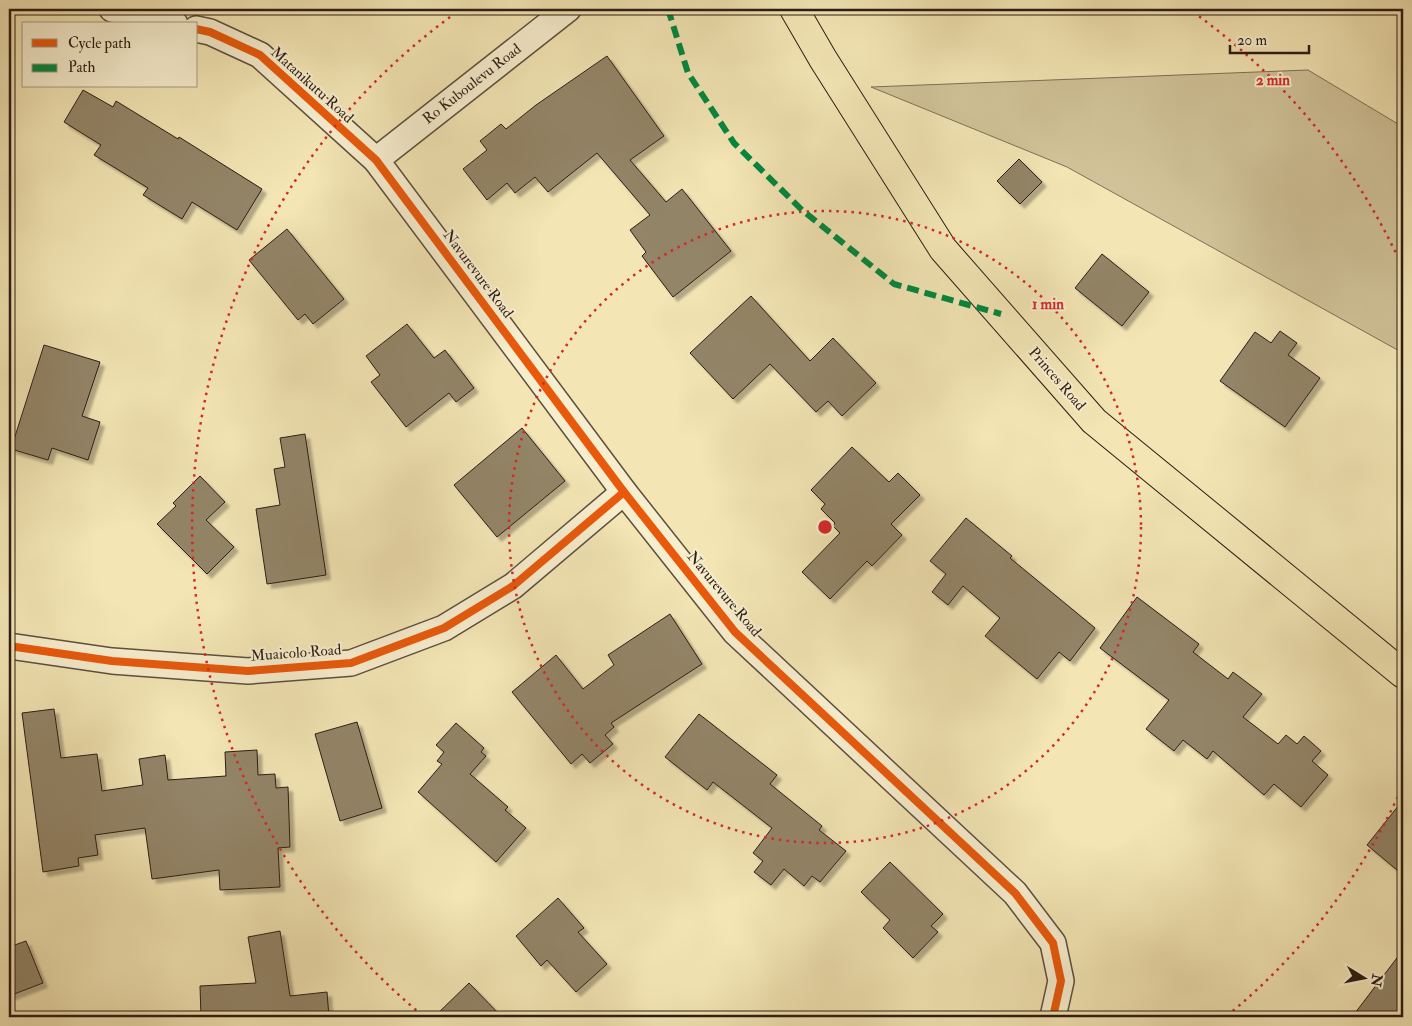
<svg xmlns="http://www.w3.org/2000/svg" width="1412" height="1026" viewBox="0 0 1412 1026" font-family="'IM FELL Double Pica',serif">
	<defs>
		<filter id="shadow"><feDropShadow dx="4.5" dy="4.5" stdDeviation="1" flood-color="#0004"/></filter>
	</defs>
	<rect width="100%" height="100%" fill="#f3e5b4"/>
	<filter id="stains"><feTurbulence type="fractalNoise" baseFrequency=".004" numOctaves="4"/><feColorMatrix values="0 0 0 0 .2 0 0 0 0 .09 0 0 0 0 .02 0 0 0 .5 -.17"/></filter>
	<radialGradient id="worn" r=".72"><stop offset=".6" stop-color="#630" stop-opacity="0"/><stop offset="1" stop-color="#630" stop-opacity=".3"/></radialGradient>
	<path fill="#d1c399" stroke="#7e7057" d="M1308,70L1403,127V353L1067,167L871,87Z"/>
	<g fill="#938568" stroke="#2c1d15" filter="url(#shadow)">
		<path d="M607,56L664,136L630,160L666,202L682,189L731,251L673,297L642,256L646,252L630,230L650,215L597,153L548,192L535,177L515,193L507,183L487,200L463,169L487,150L480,141L501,124L506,129L536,105Z"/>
		<path d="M83,90L113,107L116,101L178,139L179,137L262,189L237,230L192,202L182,219L143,195L148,188L94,155L101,145L64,122Z"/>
		<path d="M1019,159L1042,182L1020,204L997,181Z"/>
		<path d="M287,229L344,299L313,324L305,314L298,320L249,260Z"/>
		<path d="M1102,254L1149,292L1122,326L1075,288Z"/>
		<path d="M751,296L810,361L833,338L876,383L842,416L828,401L816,412L770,364L733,399L690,353Z"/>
		<path d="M407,324L434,358L445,350L474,388L456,402L449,393L406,427L371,382L380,375L366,356Z"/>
		<path d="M1280,331L1297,343L1288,355L1320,378L1285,427L1220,381L1255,332L1271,343Z"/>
		<path d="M44,345L100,362L82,416L100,422L88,460L52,448L48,460L11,449Z"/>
		<path d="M522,428L565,481L497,537L454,485Z"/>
		<path d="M305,434L326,575L267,584L256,509L280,505L274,469L285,467L280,438Z"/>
		<path d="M852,447L889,482L898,473L920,495L891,524L902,535L872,566L867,561L830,599L802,572L840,533L833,526L835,523L821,509L825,504L811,490Z"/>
		<path d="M200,476L225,502L206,520L234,547L207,574L157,524L176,506L173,503Z"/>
		<path d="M966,518L1012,556L1010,558L1095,628L1070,661L1059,652L1037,679L985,636L1000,618L963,586L948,605L932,592L946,574L930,561Z"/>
		<path d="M1137,597L1199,644L1193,652L1228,679L1233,672L1262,694L1243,717L1278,744L1286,735L1297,744L1304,736L1321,751L1312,761L1328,775L1301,807L1274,784L1264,795L1213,751L1207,759L1183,740L1174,751L1146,729L1169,700L1100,648Z"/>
		<path d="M670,614L702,664L611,723L614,727L605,735L613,744L590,763L582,754L571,764L512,692L556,655L583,689L614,665L608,655Z"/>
		<path d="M54,709L61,758L97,754L102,791L143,785L139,759L165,755L168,780L226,776L225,752L257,750L258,775L275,774L276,788L288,787L290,847L278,848L280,887L220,890L219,870L152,879L145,828L95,835L98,855L78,858L79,866L43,872L22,713Z"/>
		<path d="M699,714L777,775L770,784L822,826L819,830L846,851L820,882L812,876L804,886L784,869L771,885L754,872L763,861L753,853L772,828L713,782L707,790L665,757Z"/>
		<path d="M357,722L382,808L340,821L315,734Z"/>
		<path d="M456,723L484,748L481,752L486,756L470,774L508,807L505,810L526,828L496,862L418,792L442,764L437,761L444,752L436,745Z"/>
		<path d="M1403,800V875L1367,845Z"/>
		<path d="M890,862L943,914L931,926L938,932L913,958L883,928L890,920L861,892Z"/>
		<path d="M558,898L584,928L578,932L607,964L576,992L547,960L541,966L516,936Z"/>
		<path d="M280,931L290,996L327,992L329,1017H201L200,986L256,983L248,937Z"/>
		<path d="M26,941L43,983L9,996V947Z"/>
		<path d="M1403,950V1017H1352Z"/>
		<path d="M469,983L502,1017H434Z"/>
	</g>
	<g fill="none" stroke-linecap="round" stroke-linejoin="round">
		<defs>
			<g id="minor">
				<path d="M112,9L175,24"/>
				<path d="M196,29L210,32L260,55L376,160L624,492L735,632L1015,893L1053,943L1061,981L1053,1017"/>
				<path d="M376,160L568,9"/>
				<path d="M9,646L112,661L248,671L351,663L444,628L513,586L624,492"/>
			</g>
			<path id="primary" d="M794,9L823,59L943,249L1094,421L1403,674"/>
		</defs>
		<use href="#minor" stroke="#5e4f3d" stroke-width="28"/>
		<use href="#primary" stroke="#2c1d15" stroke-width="30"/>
		<use href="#minor" stroke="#f7eece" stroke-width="25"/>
		<use href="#primary" stroke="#f3e5b4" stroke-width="28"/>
		<path stroke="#00873e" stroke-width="6" stroke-dasharray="12 6" stroke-linecap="butt" d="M668,9L688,73L734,143L802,210L894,284L1001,314"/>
		<defs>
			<g id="cycleway">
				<path d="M196,29L210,32L260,55L376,160L624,492L735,632L1015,893L1053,943L1061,981L1053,1017"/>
				<path d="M9,646L112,661L248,671L351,663L444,628L513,586L624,492"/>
			</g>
		</defs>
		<use href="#cycleway" stroke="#f7eece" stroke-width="11"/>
		<use href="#cycleway" stroke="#e8590c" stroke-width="8"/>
	</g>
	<g fill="none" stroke="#d62828" stroke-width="2.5" stroke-dasharray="2.5 5">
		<circle cx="825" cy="527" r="316"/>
		<path d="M1401 790A633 633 0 0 1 1228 1015M422 1015A633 633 0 0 1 457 12M1193 12A633 633 0 0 1 1401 264"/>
	</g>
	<g text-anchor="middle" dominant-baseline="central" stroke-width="4" stroke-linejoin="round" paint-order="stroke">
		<g font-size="15" fill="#2c1d15" stroke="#f7eece">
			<text transform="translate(472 84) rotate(-38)">Ro Kuboulevu Road</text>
			<text transform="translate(312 85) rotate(42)">Matanikutu Road</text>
			<text transform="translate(478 274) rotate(53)">Navurevure Road</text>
			<text transform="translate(1057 379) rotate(49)">Princes Road</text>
			<text transform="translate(724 594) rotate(50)">Navurevure Road</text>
			<text transform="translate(296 653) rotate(-4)">Muaicolo Road</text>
		</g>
	</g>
	<circle cx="825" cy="527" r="8" fill="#d62828" stroke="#f7eece" stroke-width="2.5"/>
	<g font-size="15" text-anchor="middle" font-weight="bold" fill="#d62828" stroke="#f7eece" stroke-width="4" stroke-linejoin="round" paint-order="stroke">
		<text x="1273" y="85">2 min</text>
		<text x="1048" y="309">1 min</text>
	</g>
	<rect width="1412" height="1026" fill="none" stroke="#f3e5b4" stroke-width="30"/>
	<rect x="10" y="10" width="1392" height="1006" fill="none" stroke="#2c1d15" stroke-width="2.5"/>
	<rect x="15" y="15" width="1382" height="996" fill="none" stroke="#2c1d15"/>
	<rect x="22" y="22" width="175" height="65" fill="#f7eece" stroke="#a69a84"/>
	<rect x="32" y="39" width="25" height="8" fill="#e8590c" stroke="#a69a84"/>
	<text x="68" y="48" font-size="15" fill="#2c1d15">Cycle path</text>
	<rect x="32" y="64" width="25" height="8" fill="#00873e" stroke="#a69a84"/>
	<text x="68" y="72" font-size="15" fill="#2c1d15">Path</text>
	<g transform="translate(1364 978) rotate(100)" stroke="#f7eece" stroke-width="4" paint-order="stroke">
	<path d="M0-4L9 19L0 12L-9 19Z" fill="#2c1d15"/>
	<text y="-8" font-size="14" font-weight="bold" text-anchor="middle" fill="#2c1d15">N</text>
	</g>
	<path d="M1230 45v8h79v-8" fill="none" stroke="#2c1d15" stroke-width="2.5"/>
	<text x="1237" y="45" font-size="15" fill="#2c1d15" stroke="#f7eece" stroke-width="4" paint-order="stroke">20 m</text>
	<rect width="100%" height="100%" filter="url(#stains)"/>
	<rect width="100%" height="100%" fill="url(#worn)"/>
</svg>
